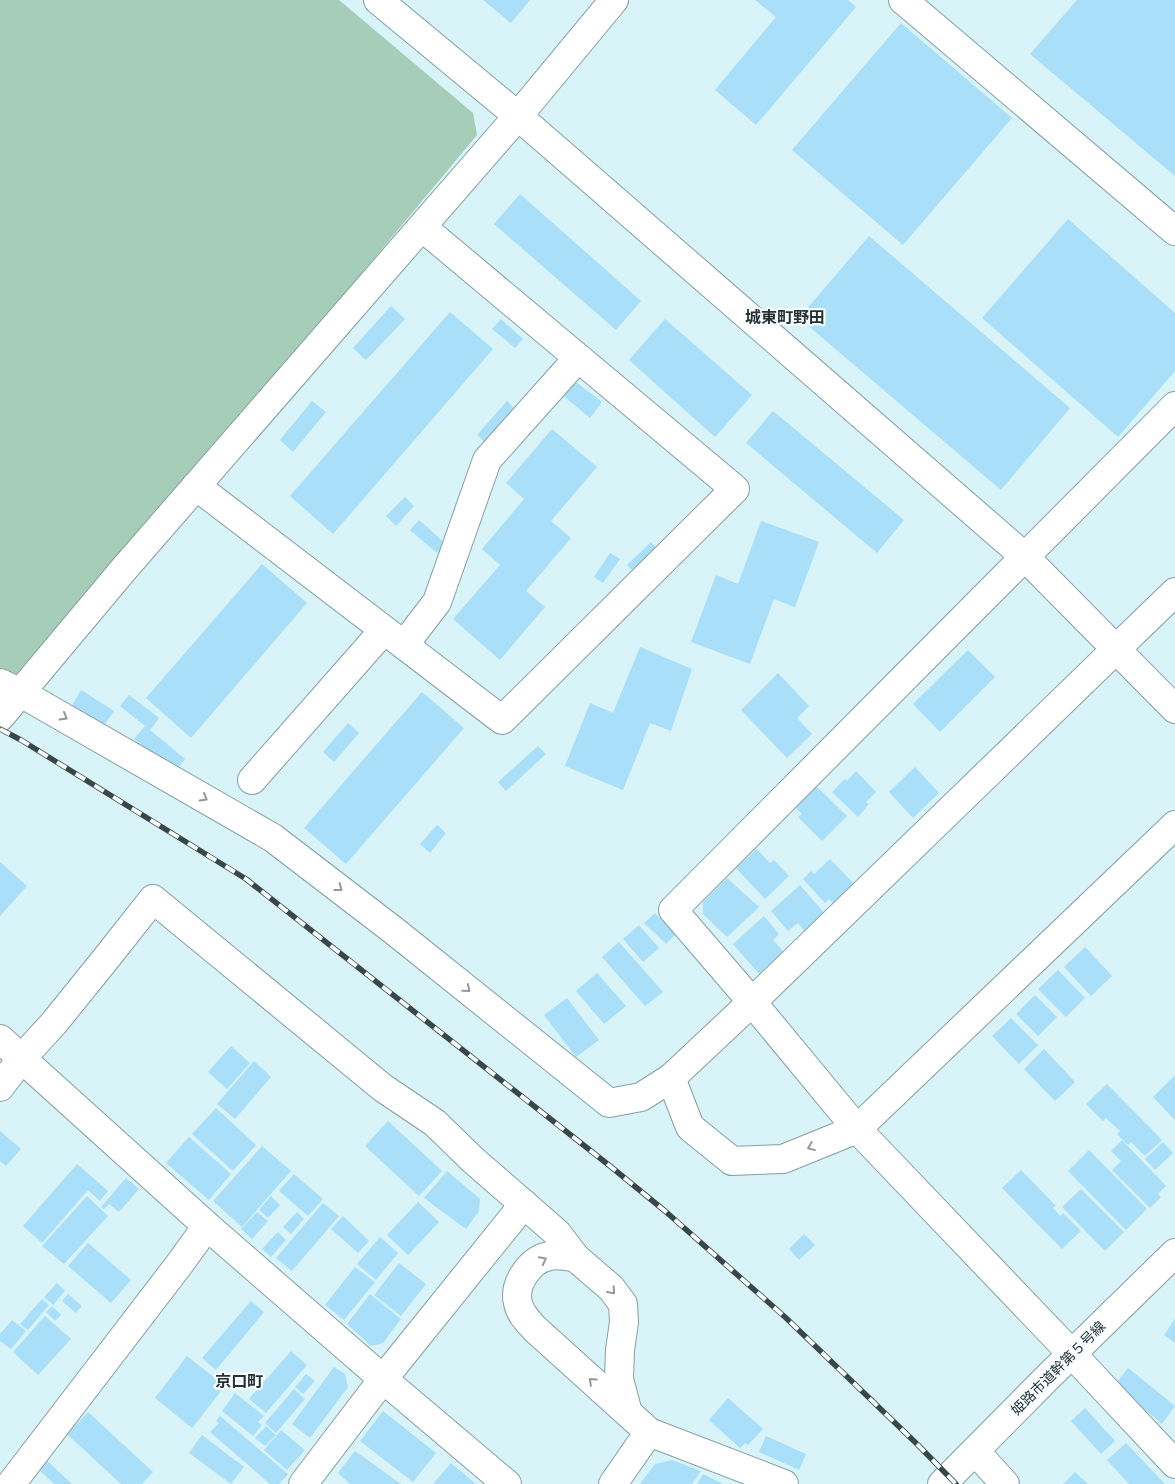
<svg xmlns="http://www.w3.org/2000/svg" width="1175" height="1484" viewBox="0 0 1175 1484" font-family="'Roboto Serif','Noto Sans JP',serif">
	<rect width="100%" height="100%" fill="#d8f4f8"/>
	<path fill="#a5cdb8" d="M0,0H339L473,113L477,135L23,680L0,668Z"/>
	<g fill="#a9dff9">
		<path d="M483,0H530L511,23Z"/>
		<path d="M755,0H848L856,7L756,125L715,90L776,17Z"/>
		<path d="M1077,0H1175V176L1030,54Z"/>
		<path d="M901,23L1012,118L903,245L792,150Z"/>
		<path d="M520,194L641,301L616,330L494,224Z"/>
		<path d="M1068,219L1175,313V371L1118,437L982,318Z"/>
		<path d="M869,236L1070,408L1001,490L799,318Z"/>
		<path d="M391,306L405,319L366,360L353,348Z"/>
		<path d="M450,312L493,349L333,534L290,496Z"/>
		<path d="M501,319L523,339L515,348L492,329Z"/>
		<path d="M665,319L752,395L715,437L629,360Z"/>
		<path d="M572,379L602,402L590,418L560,393Z"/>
		<path d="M312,401L326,412L293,452L280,440Z"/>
		<path d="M507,401L517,411L488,445L477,435Z"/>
		<path d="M773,411L904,520L877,553L746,443Z"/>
		<path d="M552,429L597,467L551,521L571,538L526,591L545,607L500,660L453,619L500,565L482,549L524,499L506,483Z"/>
		<path d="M405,497L414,506L396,526L386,516Z"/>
		<path d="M419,520L445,543L437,553L410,530Z"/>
		<path d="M761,521L819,542L795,607L774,599L750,664L691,642L716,575L738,584Z"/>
		<path d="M651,542L662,554L638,577L627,565Z"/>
		<path d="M610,553L620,559L603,583L594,577Z"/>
		<path d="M262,564L307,603L191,738L146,698Z"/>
		<path d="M640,647L692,669L671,731L650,723L623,790L565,766L590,703L613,713Z"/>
		<path d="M968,650L995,677L940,732L913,704Z"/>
		<path d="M778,673L809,706L797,718L812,734L787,758L741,710Z"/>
		<path d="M81,690L114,711L101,729L70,709Z"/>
		<path d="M422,692L464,728L346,864L304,828Z"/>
		<path d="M129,695L159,718L150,730L185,759L174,772L134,739L145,726L120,706Z"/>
		<path d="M348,723L359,733L334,762L323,752Z"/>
		<path d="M538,746L546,754L506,791L498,782Z"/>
		<path d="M915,767L939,793L913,818L889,792Z"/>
		<path d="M856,771L876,792L866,802L869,804L858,817L832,792L845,779L847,781Z"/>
		<path d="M816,786L847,816L822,841L798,817L802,814L795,807Z"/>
		<path d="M437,825L446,833L430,853L420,844Z"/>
		<path d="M757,849L770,863L774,860L789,876L765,899L736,868Z"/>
		<path d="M830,859L857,887L834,905L829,899L825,903L803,879L811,871L814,874Z"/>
		<path d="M0,862L27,886L0,916Z"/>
		<path d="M727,878L759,907L727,937L703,914V902Z"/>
		<path d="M800,885L827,916L807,934L798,923L788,931L771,911Z"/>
		<path d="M655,913L676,934L666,944L644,923Z"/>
		<path d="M764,916L779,934L773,940L784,952L759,974L733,944Z"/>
		<path d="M639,925L659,948L643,962L623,939Z"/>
		<path d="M619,942L663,992L645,1006L602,957Z"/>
		<path d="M1085,947L1112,976L1091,996L1064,967Z"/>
		<path d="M1058,970L1085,998L1066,1017L1038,989Z"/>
		<path d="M597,973L626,1006L604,1024L576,991Z"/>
		<path d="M1035,995L1057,1017L1038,1036L1016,1014Z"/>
		<path d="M567,998L599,1040L576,1057L544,1015Z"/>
		<path d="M1011,1018L1038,1045L1019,1064L992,1036Z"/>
		<path d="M231,1046L250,1063L227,1089L208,1072Z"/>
		<path d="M1044,1049L1075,1082L1055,1101L1024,1069Z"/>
		<path d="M254,1061L271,1077L235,1119L217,1104Z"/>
		<path d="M1175,1075V1120L1153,1097Z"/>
		<path d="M1107,1084L1162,1140L1145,1156L1131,1142L1128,1145L1117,1134L1120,1131L1106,1118L1103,1121L1086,1104Z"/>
		<path d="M216,1108L256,1145L233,1171L192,1134Z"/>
		<path d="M388,1121L442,1171L419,1196L365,1146Z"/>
		<path d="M0,1131L21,1149L6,1166L0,1161Z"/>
		<path d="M189,1137L231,1174L209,1200L166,1163Z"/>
		<path d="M1122,1140L1166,1186L1158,1194L1161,1197L1150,1208L1112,1170L1121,1161L1111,1151Z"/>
		<path d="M1163,1142L1173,1153L1155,1170L1145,1159Z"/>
		<path d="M262,1146L291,1171L242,1227L213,1201Z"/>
		<path d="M1089,1150L1147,1209L1126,1230L1068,1171Z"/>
		<path d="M77,1164L108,1191L100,1201L88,1190L42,1243L23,1226Z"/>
		<path d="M1021,1170L1056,1206L1053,1208L1060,1216L1063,1213L1081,1231L1062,1249L1002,1188Z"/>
		<path d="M447,1171L480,1199L479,1211L466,1229L424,1198Z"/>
		<path d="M294,1174L323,1199L308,1216L279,1191Z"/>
		<path d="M126,1178L139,1189L119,1212L109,1204L104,1209L101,1207Z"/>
		<path d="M1081,1189L1124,1232L1105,1251L1062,1207Z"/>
		<path d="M87,1196L108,1216L64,1264L42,1246Z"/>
		<path d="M271,1196L280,1205L268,1218L259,1210Z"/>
		<path d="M418,1202L439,1222L408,1255L387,1235Z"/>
		<path d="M323,1203L339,1216L292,1271L276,1258Z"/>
		<path d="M257,1212L268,1221L252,1239L241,1229Z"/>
		<path d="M297,1212L304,1219L291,1234L283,1227Z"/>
		<path d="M343,1216L369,1241L358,1253L331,1229Z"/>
		<path d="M278,1232L286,1240L271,1257L262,1249Z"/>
		<path d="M804,1234L815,1245L799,1260L789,1249Z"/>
		<path d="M380,1237L398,1253L376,1280L357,1264Z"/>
		<path d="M88,1243L131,1280L111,1303L68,1266Z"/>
		<path d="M399,1263L426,1284L401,1316L374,1295Z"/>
		<path d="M355,1267L375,1282L344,1320L325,1305Z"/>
		<path d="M57,1283L65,1291L53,1305L44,1297Z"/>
		<path d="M68,1294L82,1306L76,1313L62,1301Z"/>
		<path d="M370,1294L401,1319L383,1343L371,1346L347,1324Z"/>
		<path d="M42,1299L49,1305L28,1330L20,1324Z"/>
		<path d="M251,1301L264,1312L216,1370L202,1358Z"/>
		<path d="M52,1306L61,1315L55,1321L46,1312Z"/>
		<path d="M45,1316L71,1339L38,1375L13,1352Z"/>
		<path d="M1175,1319V1343L1164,1335Z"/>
		<path d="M12,1320L26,1331L11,1349L0,1341V1334Z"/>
		<path d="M291,1351L307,1365L266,1413L249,1399Z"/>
		<path d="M187,1356L225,1386L192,1428L155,1398Z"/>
		<path d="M334,1367L345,1374L348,1387L310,1438L292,1424Z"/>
		<path d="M1128,1368L1175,1406L1162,1424L1131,1398L1117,1382Z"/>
		<path d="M306,1374L315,1381L303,1394L295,1387Z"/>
		<path d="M294,1389L305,1399L276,1433L265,1423Z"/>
		<path d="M235,1393L264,1416L258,1422L262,1425L253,1436L222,1411Z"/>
		<path d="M728,1398L763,1429L748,1445L745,1443L740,1448L709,1420Z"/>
		<path d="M1085,1408L1115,1441L1101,1454L1071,1421Z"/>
		<path d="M383,1411L436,1453L413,1482L360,1441Z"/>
		<path d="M88,1412L153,1472L142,1484H121L67,1434Z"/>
		<path d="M220,1416L288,1474L279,1484H270L210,1432L219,1423L216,1421Z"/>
		<path d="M266,1426L276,1435L265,1446L255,1438Z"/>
		<path d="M281,1430L305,1450L287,1470L264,1450Z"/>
		<path d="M202,1435L244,1467L231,1484L189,1453Z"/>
		<path d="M766,1436L806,1454L799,1470L759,1452Z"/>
		<path d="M1126,1443L1165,1484H1129L1107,1460Z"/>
		<path d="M355,1451L401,1484H350L338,1473Z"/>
		<path d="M45,1459L72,1484H54L37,1468Z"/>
		<path d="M672,1460L701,1471L692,1484H640L655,1464Z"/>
		<path d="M451,1463L476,1484H433Z"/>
		<path d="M1075,1472L1088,1484H1063Z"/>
		<path d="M703,1474L723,1484H697Z"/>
	</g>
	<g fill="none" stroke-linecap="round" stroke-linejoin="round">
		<defs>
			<g id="minor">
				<path d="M378,0L518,116L1025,557L1175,709"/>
				<path d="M903,0L1175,231"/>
				<path d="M1175,406L673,910L752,1002L857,1129L1072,1354L1175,1464"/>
				<path d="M196,486L502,720L735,489L422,227"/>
				<path d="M404,645L437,602L487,460L578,358"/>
				<path d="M0,683L21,693L273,838L393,930L609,1103L641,1097L671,1078L752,1002L1175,592"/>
				<path d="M0,717L124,569L518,116L614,0"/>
				<path d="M252,780L384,630"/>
				<path d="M0,1039L207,1226L383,1379L507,1484"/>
				<path d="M671,1078L690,1127L732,1161L783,1159L857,1129L1175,825"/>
				<path d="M0,1087L22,1058L54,1023L108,956L153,899L383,1088L435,1123L473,1160L557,1233L576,1258L611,1288L623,1304L624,1322L620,1350L619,1379L628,1413"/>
				<path d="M576,1258C567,1256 558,1254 549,1256C530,1260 513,1284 518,1303C520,1314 528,1321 535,1329L649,1432L784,1484"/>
				<path d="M975,1451L1005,1484"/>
				<path d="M11,1484L178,1266L207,1226"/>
				<path d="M303,1484L383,1379L524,1204"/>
				<path d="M613,1484L649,1432"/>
				<path d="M942,1484L1049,1376L1175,1253"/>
			</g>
		</defs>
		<use href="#minor" stroke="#849fa3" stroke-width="30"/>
		<use href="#minor" stroke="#fff" stroke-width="28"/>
		<defs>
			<path id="rail" d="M0,729L21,740L246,879L610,1166L665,1211L785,1317L917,1444L956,1484"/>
		</defs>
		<use href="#rail" stroke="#3a4749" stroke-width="5.5"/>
		<use href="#rail" stroke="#f7fcfd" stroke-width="4" stroke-dasharray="11" stroke-linecap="butt"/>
	</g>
	<defs><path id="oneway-chevron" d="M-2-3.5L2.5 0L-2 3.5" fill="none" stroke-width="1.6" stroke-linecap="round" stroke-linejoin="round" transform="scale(1.25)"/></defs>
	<g stroke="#93989a">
		<use href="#oneway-chevron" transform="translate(64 717) rotate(30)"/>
		<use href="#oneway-chevron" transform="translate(204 798) rotate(30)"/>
		<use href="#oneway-chevron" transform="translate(339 888) rotate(37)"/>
		<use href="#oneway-chevron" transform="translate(467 989) rotate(39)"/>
		<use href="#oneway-chevron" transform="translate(811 1147) rotate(158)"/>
		<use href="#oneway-chevron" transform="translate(543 1260) rotate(-27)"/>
		<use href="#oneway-chevron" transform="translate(612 1291) rotate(49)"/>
		<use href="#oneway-chevron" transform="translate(592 1381) rotate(-138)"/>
	</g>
	<g text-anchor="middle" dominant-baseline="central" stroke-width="4.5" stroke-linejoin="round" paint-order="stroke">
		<g font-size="14" fill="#273234" stroke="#f7fcfd">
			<text transform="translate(1058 1368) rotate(-45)">姫路市道幹第５号線</text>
		</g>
		<g font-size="16" font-weight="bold" fill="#273234" stroke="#f7fcfd">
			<text x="785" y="317">城東町野田</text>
			<text x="239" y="1381">京口町</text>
		</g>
	</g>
</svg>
